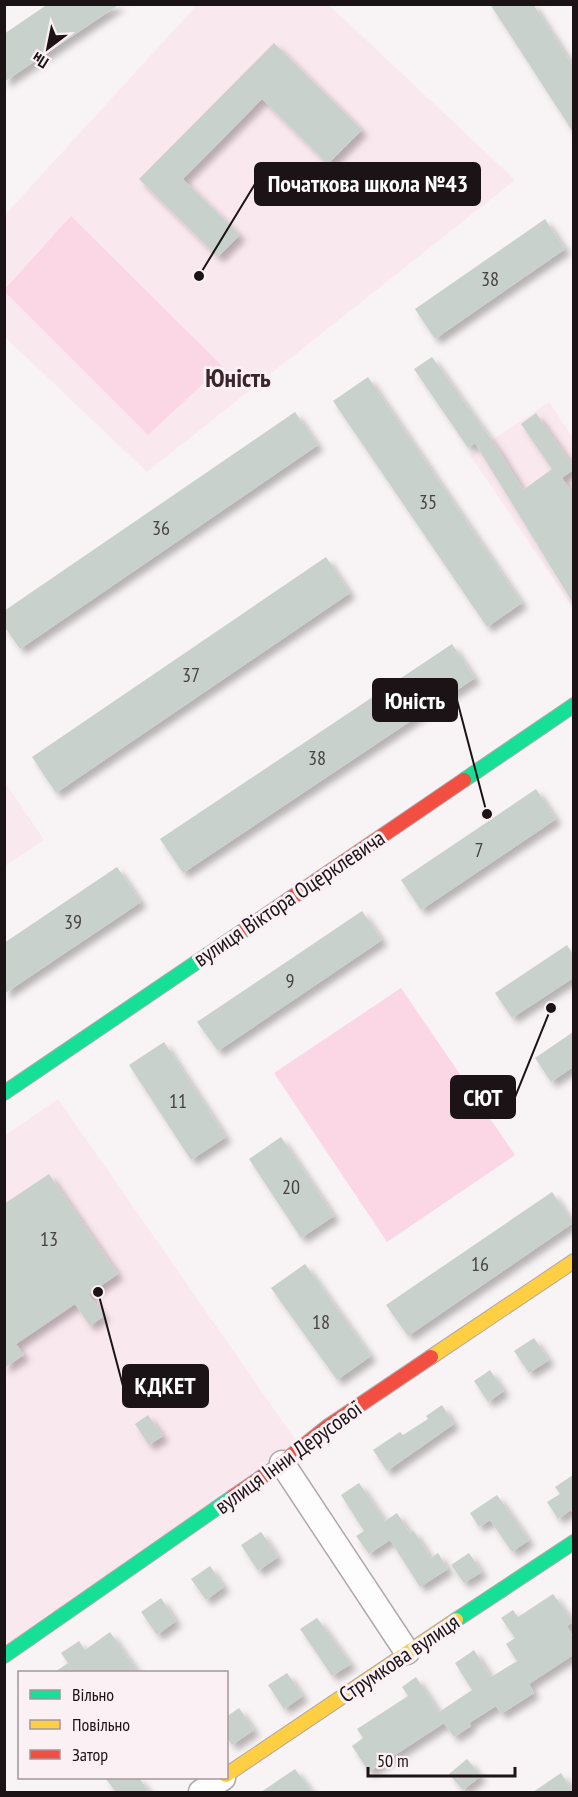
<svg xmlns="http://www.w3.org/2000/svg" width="578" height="1797" viewBox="0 0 578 1797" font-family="'PT Sans Narrow',sans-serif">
	<defs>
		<filter id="shadow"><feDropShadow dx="5.5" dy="5.5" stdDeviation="3" flood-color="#0004"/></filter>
	</defs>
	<rect width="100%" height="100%" fill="#f8f3f5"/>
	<g fill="#fae8ef">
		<path d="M197,5H329L515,180L147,472L5,337L4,216Z"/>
		<path d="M549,402L573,438V608L470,455Z"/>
		<path d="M4,781L44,840L5,866H4Z"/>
		<path d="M58,1099L301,1448L5,1656V1135Z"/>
	</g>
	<g fill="#fbd7e5">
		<path d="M71,216L222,366L148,435L5,292V289Z"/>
		<path d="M401,988L515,1155L387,1242L274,1073Z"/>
	</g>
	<g fill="#c8d1cb" filter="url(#shadow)">
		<path d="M48,4H120L4,82V34Z"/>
		<path d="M490,4H533L573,66V132Z"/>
		<path d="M274,43L362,130L328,164L262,99L183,179L240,235L218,257L139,179Z"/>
		<path d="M545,219L565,249L435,339L415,309Z"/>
		<path d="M432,357L498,449L523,490L552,469L521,424L536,413L573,466V470L562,478L573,494V603L475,443L468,448L414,369Z"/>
		<path d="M368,377L522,603L487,627L333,401Z"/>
		<path d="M295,412L318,445L20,649L4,626V611Z"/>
		<path d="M326,557L350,593L56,793L32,757Z"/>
		<path d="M452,644L475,678L183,873L160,839Z"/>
		<path d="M536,789L556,819L421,910L401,880Z"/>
		<path d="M117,867L141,902L4,994V943Z"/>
		<path d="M362,911L382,940L218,1051L197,1022Z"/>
		<path d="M567,945L573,955V978L512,1018L495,993Z"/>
		<path d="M573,1032V1067L551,1082L535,1058Z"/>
		<path d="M164,1042L226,1137L191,1160L129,1065Z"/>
		<path d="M281,1137L334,1216L301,1238L249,1159Z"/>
		<path d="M49,1174L118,1274L89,1294L104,1316L90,1326L75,1304L16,1344L24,1355L4,1368V1204Z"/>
		<path d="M552,1192L573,1223L408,1336L386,1305Z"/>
		<path d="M305,1264L371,1356L337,1380L271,1288Z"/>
		<path d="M534,1338L549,1360L529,1373L514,1351Z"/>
		<path d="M490,1370L504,1391L488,1402L474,1381Z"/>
		<path d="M442,1405L454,1424L387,1471L373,1450L400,1432L403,1435L428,1419L426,1416Z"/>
		<path d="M148,1415L163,1436L149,1445L135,1424Z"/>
		<path d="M573,1475V1514L571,1510L558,1519L547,1502L560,1494L555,1487Z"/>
		<path d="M359,1483L385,1521L397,1513L410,1533L413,1530L431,1558L438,1553L448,1569L420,1587L390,1540L369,1554L356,1536L364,1531L341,1495Z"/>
		<path d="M497,1495L529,1540L512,1552L490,1520L479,1527L470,1513Z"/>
		<path d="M261,1532L278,1557L258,1571L241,1545Z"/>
		<path d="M469,1553L482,1572L464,1583L451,1565Z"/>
		<path d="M210,1566L224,1587L206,1600L191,1579Z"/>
		<path d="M553,1594L573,1622L567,1626L573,1637V1655L529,1684L534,1693L501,1714L496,1706L469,1723L471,1726L454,1737L444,1723L369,1772L352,1746L363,1738L357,1729L408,1696L402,1687L416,1677L439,1712L472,1690L455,1663L474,1650L491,1677L517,1661L506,1644L515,1638L501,1618L513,1610L518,1617Z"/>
		<path d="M161,1598L176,1621L157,1635L141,1612Z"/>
		<path d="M317,1618L351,1664L332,1676L300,1629Z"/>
		<path d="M110,1632L138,1672H55L68,1663L61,1653L79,1641L85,1650Z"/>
		<path d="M287,1673L303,1696L284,1709L268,1685Z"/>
		<path d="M239,1708L254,1730L232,1745L226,1736V1717Z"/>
		<path d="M467,1759L481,1776L463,1790L449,1774Z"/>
		<path d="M295,1769L312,1792H261Z"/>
		<path d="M561,1773L573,1792H533Z"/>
		<path d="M105,1778H139L149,1792H116Z"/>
	</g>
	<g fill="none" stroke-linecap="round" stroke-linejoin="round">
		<defs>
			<g id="street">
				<path d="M282,1463L407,1652"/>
				<path d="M201,1792L223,1778"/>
			</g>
			<g id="fast">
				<path d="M464,780L574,705"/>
				<path d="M4,1093L247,928"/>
				<path d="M456,1620L574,1542"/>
				<path d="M4,1656L234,1496"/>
			</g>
			<g id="slow">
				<path d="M431,1357L574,1261"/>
				<path d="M226,1775L456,1620"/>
			</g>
			<g id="jam">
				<path d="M247,928L464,780"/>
				<path d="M234,1496L282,1463L327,1427L431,1357"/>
			</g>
		</defs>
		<use href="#street" stroke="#b0a9ac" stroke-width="27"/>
		<use href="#fast" stroke="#b0a9ac" stroke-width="16"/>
		<use href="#slow" stroke="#b0a9ac" stroke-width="16"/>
		<use href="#jam" stroke="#b0a9ac" stroke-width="16"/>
		<use href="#street" stroke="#fefdfe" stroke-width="24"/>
		<use href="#fast" stroke="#16e098" stroke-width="14"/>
		<use href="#slow" stroke="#ffcf43" stroke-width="14"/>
		<use href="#jam" stroke="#f24e42" stroke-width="14"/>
	</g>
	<g text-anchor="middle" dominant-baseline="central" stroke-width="6" stroke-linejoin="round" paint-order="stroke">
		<g font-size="20" fill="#474244">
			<text x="490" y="279">38</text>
			<text x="428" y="502">35</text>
			<text x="161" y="528">36</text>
			<text x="191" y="675">37</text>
			<text x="317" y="758">38</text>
			<text x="479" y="850">7</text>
			<text x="73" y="922">39</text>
			<text x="290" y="981">9</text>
			<text x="178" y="1101">11</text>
			<text x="291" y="1187">20</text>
			<text x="49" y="1239">13</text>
			<text x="480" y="1264">16</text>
			<text x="321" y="1322">18</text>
		</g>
		<g font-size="22" fill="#1c1317" stroke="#fbf0f4">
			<text transform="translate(289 898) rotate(-34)">вулиця Віктора Оцерклевича</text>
			<text transform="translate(288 1457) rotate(-36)">вулиця Інни Дерусової</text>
			<text transform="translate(399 1658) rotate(-34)">Струмкова вулиця</text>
		</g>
		<g font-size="26" font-weight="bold" fill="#3b262e" stroke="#fbf0f4">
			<text x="238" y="377">Юність</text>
		</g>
	</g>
	<path fill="none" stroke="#1c1317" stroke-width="2" d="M199 276L255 184M487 814L457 700M551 1008L515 1097M98 1292L123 1386"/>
	<g fill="#1c1317" stroke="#fbf0f4" stroke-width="2">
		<circle cx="199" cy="276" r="6"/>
		<circle cx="487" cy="814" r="6"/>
		<circle cx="551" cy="1008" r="6"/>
		<circle cx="98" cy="1292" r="6"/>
	</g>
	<g fill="#1c1317" stroke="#1c1317" stroke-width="2">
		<rect x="255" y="163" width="225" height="42" rx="6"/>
		<rect x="373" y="679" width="84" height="42" rx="6"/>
		<rect x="451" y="1076" width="64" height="42" rx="6"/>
		<rect x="123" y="1365" width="85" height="42" rx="6"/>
	</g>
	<g font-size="24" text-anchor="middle" font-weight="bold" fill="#fff">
		<text x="368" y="192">Початкова школа №43</text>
		<text x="415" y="709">Юність</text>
		<text x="483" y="1106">СЮТ</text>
		<text x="165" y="1394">КДКЕТ</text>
	</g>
	<rect width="578" height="1797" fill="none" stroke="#1c1317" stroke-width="12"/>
	<rect x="18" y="1671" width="210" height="108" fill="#fbf0f4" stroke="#a2989c" stroke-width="1.5"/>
	<rect x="30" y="1690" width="30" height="9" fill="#16e098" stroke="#a2989c" stroke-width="1.5"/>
	<text x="72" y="1701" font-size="18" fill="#1c1317">Вільно</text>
	<rect x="30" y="1720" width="30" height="9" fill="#ffcf43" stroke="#a2989c" stroke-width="1.5"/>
	<text x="72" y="1731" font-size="18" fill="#1c1317">Повільно</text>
	<rect x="30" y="1750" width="30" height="9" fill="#f24e42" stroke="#a2989c" stroke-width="1.5"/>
	<text x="72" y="1761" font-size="18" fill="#1c1317">Затор</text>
	<g transform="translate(48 48) rotate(212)" stroke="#fbf0f4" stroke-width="4.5" paint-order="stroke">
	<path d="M0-4.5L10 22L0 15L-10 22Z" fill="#1c1317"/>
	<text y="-9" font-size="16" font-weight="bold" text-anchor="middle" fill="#1c1317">Пн</text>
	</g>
	<path d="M368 1767v9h147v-9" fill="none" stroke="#1c1317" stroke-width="3"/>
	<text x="377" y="1767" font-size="18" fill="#1c1317" stroke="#fbf0f4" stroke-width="4.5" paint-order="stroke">50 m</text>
</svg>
